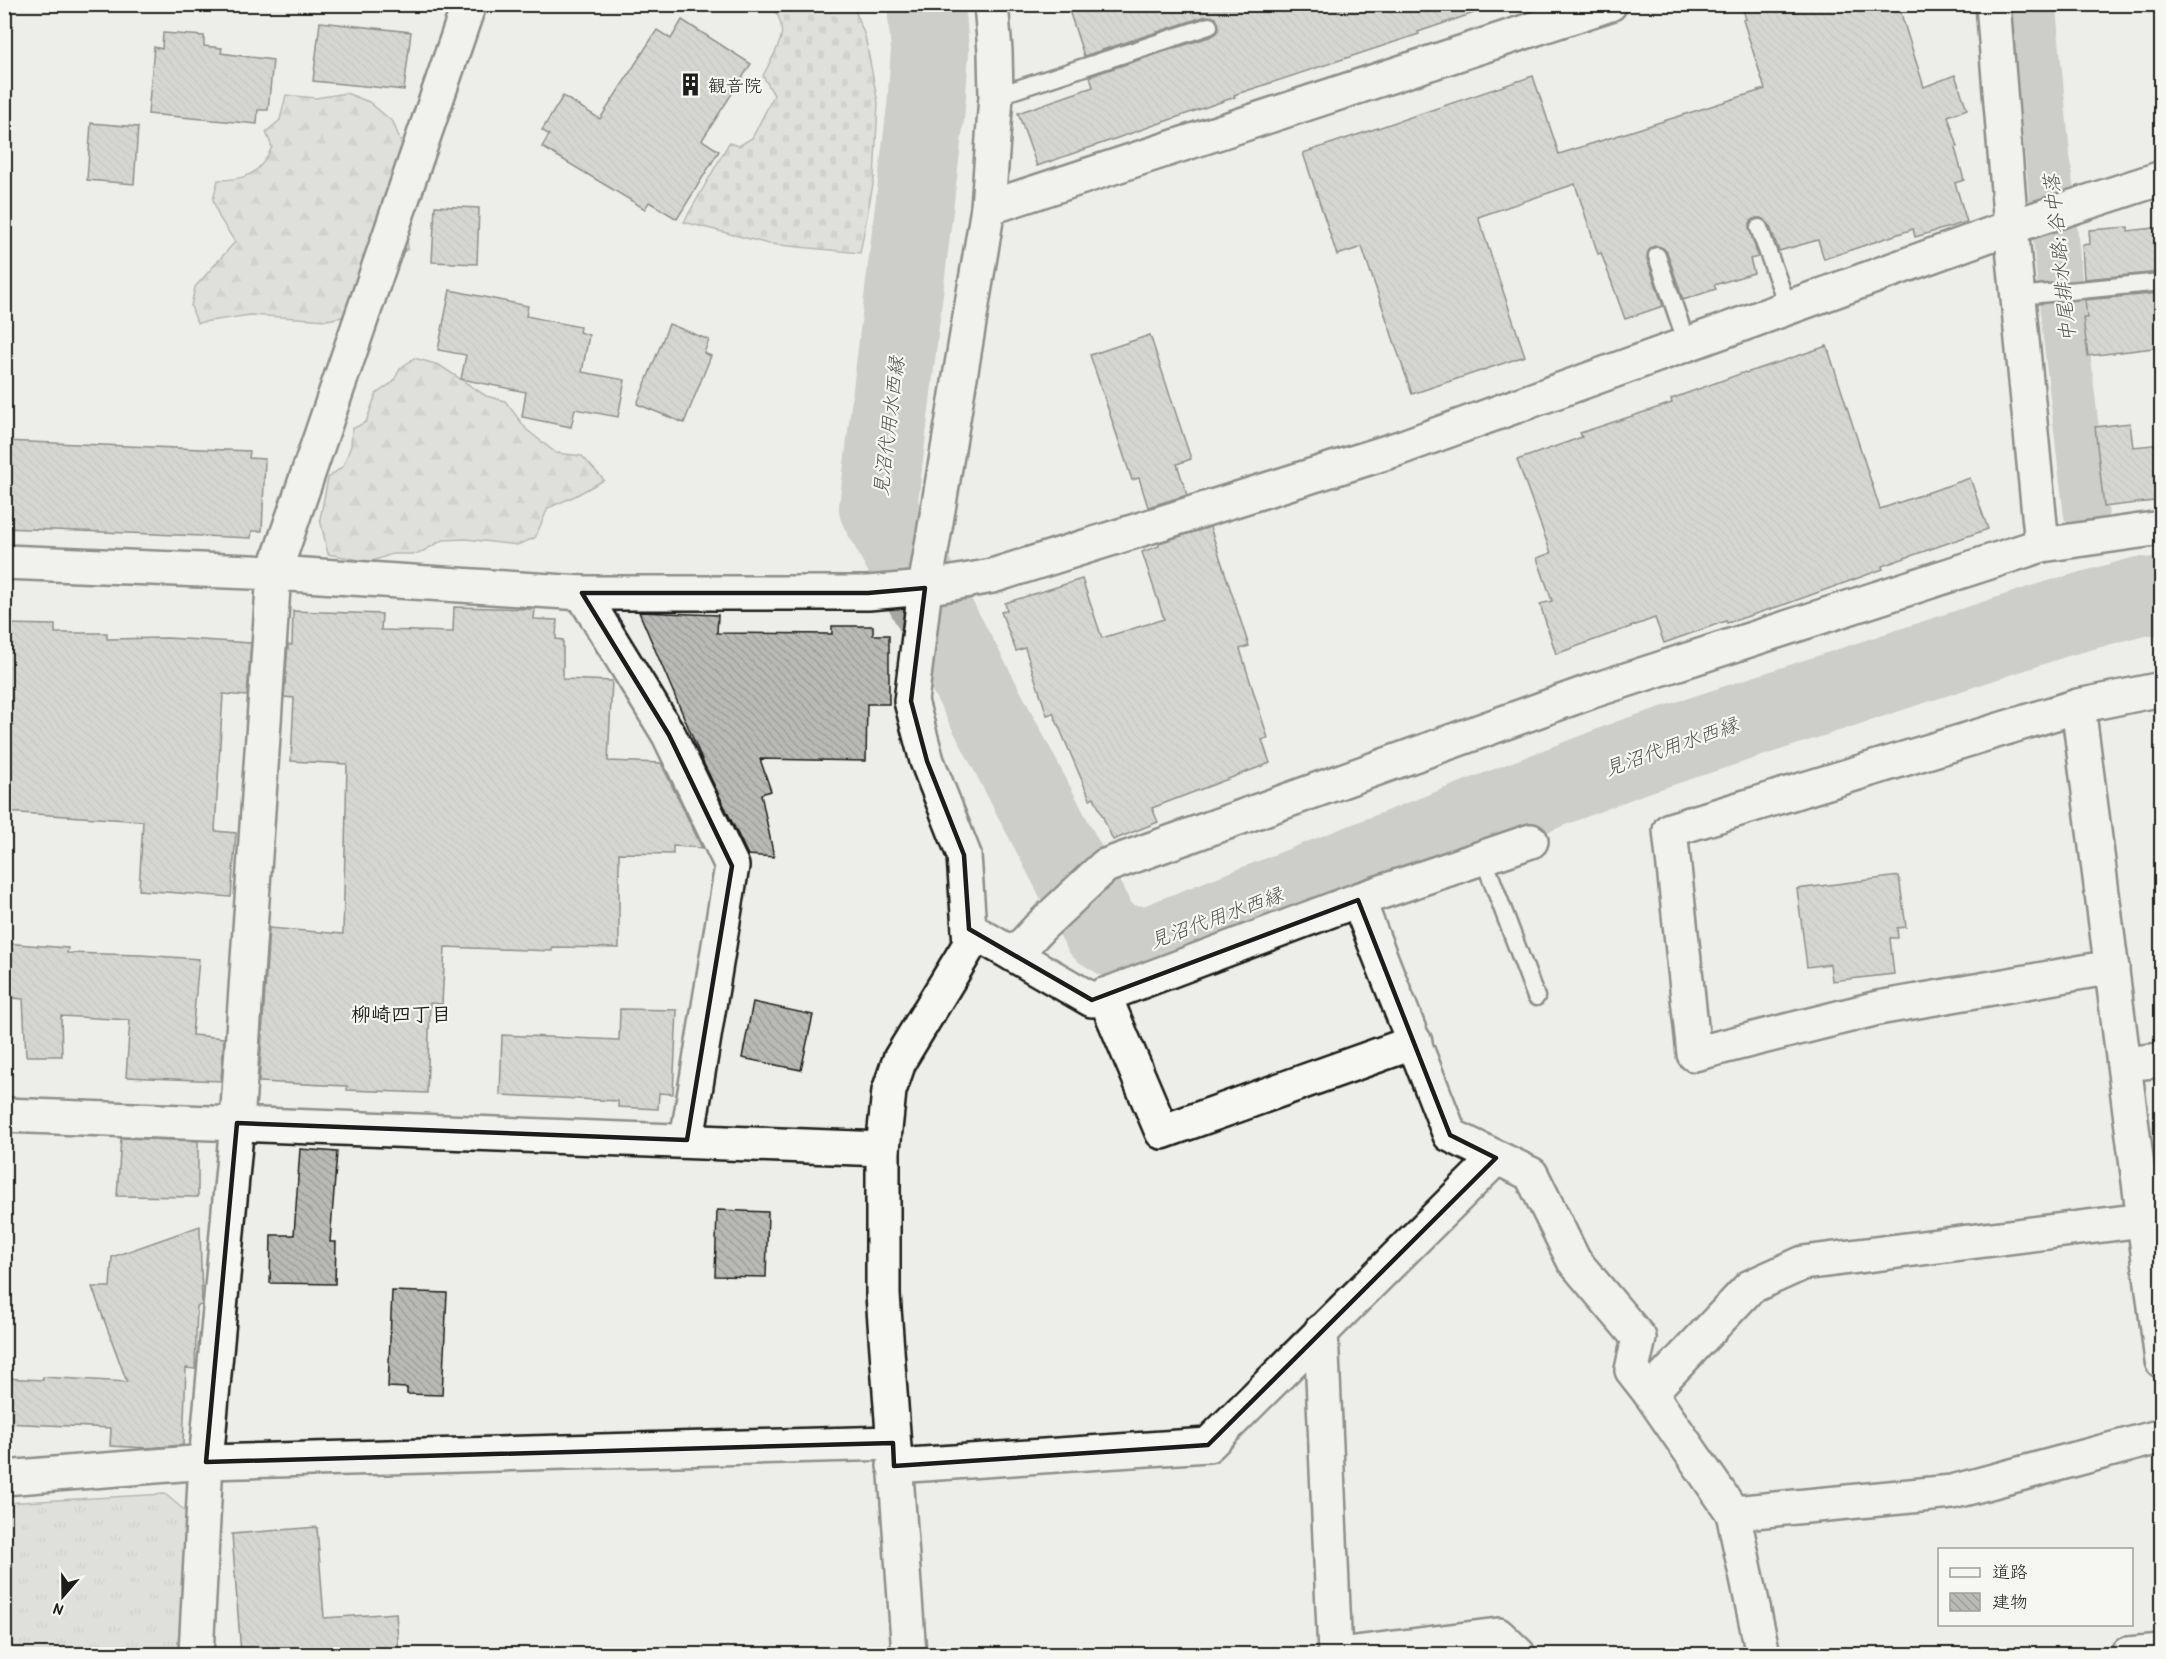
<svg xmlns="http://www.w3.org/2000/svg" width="2166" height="1659" viewBox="0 0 2166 1659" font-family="'Patrick Hand','Klee One',sans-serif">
	<defs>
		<pattern id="grass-tufts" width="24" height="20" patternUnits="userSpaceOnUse" patternTransform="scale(1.5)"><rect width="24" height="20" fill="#cececb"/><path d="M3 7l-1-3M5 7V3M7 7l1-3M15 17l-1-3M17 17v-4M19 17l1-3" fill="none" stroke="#b0b0ae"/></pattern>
		<pattern id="forest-firs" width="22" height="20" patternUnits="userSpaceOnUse" patternTransform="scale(1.5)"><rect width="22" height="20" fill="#cececb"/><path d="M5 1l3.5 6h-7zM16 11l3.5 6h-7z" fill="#b0b0ae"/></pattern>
		<pattern id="cemetery-stones" width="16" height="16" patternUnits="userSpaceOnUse" patternTransform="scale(1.5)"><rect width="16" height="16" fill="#cececb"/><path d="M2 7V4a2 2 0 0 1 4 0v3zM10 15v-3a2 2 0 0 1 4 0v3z" fill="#b0b0ae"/></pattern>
		<pattern id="building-back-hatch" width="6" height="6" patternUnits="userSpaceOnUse" patternTransform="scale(1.5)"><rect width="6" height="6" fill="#b9b9b6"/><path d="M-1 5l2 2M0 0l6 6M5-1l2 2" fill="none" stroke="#9e9e9c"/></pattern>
	</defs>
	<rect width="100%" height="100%" fill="#edede9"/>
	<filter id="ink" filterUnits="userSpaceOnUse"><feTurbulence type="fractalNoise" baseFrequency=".0167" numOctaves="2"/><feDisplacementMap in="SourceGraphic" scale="12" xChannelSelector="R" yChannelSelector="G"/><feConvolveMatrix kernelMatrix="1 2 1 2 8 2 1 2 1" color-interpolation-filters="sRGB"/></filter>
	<g filter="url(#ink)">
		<path fill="url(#grass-tufts)" stroke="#757574" stroke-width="1.5" d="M165,1494L189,1514L177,1654H5V1503Z"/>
		<g fill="url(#forest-firs)" stroke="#757574" stroke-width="1.5">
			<path d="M346,93L369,102L393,122L403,148L424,181L418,207L406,225L408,249L362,279L353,304L342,317L327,320L250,315L197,323L191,306L195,287L235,242L219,217L213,200L218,180C246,180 260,174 272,147L266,132L280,120L286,95L316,98Z"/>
			<path d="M414,358L439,365L486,396L505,401L527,430L556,453L582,456L604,480L575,496L548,508L535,538L517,545L466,539L443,540L418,554H392L370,562L328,554L320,519L328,478L343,466L351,446L352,429L366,422L376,394L393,382L400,369Z"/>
		</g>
		<path fill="url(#cemetery-stones)" stroke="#757574" stroke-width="1.5" d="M771,5H853L865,36L878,103L874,179L860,253L769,244L684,222L729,143L739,146L752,138L774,95L763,76C776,48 793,33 771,5Z"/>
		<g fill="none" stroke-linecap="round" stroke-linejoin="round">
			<path stroke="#a6a6a3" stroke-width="45" d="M2033,4L2062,306L2086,512"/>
			<path stroke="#a6a6a3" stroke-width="78" d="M926,4L930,50L926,108L878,508L977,692L1101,930L1124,944L1150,945L1630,758L2056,619L2140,596L2162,598"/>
		</g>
		<g fill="url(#building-back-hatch)" stroke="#1c1c1c" stroke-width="1.5">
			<path d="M1067,4H1479L1480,11L1418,32L1419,34L1234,95L1235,97L1037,166L1018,113L1093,87L1090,76L1212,36L1217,33L1219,28L1216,18L1206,16L1084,56Z"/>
			<path d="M1741,4H1898L1924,87L1955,75L1967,109L1948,116L1958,147L1955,148L1964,180L1955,183L1967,222L1915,237L1913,229L1824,259L1818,240L1779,251L1769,224L1761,218H1756L1751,221L1749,227L1758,257L1750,259L1754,273L1714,285L1716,289L1683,300L1667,252L1663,248L1654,246L1649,250L1647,259L1663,306L1625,319L1601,253L1598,254L1575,184L1478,217L1525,356L1412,394L1362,247L1337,255L1303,153L1533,76L1559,154L1765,89L1743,20L1746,19Z"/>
			<path d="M682,20L751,64L702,140L719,151L677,219L649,202L645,209L542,147L549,135L542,130L563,96L600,119L657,30L671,39Z"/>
			<path d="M320,22L411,32L404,90L313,81Z"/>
			<path d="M163,33L204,36V46L222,48L221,53L273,60L268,110H258L257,124L148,114L154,47L162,49Z"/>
			<path d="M91,123L138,127L134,184L87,180Z"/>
			<path d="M435,206L479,208L477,264L432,262Z"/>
			<path d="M2128,227V231L2162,227V272L2084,279L2082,245L2090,244L2089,230Z"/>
			<path d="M450,290L528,306L526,316L580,327L579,332L589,335L582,372L625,380L618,417L575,409L571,427L522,417L526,392L461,379L466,355L438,350Z"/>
			<path d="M2162,293V347L2088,356L2083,318H2087L2085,300Z"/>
			<path d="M669,324L709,340L704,353L711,356L684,423L637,404Z"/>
			<path d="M1150,335L1191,459L1177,464L1187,495L1148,507L1139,478L1132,480L1090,355Z"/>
			<path d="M1827,346L1880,509L1970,478L1988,529L1882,566L1883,569L1786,604L1727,623L1726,621L1664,643L1655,618L1556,654L1540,604L1552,601L1537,558L1551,553L1517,460L1582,437L1580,433L1672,403L1671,399L1745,372L1746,373Z"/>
			<path d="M2130,423L2133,447L2162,444V500L2104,507L2095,427Z"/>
			<path d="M4,441L250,451L249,458L265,459L262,531H252L251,538L4,528Z"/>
			<path d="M1210,527L1249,646L1240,649L1268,738L1262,740L1270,763L1152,808L1158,822L1113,840L1094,797L1090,799L1053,713L1047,715L1025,648L1016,651L1001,612L1007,610L1005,603L1082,579L1102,638L1164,619L1142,552L1159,546V543Z"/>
			<path d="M454,607L535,609L534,619L557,620L556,639L563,640V679L612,681L608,761L661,763L702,848L673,846V854L619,853V948L552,947V951L445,947L442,1004L430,1003L427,1093L347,1090V1086L259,1082L269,928L343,934L347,764L291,761L294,698L284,697L288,645H292L293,611L382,614L381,630L453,632Z"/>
			<path d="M639,612L718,615L717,633L832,634V626H873V635H889V704H867L866,761L760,759L771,791L761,794L774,857L748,855L704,764Z"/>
			<path d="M4,624L55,625V633H107V639L167,638L251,643L247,696L223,694L215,831L236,833L231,897L139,890L143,821L4,812Z"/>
			<path d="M1899,876L1906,927L1897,928L1898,938H1890L1894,974L1832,981L1830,964L1807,967L1797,889Z"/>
			<path d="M4,943L68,948L67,953L141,955L199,959L192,1035L224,1038L221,1081L126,1077L130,1020L61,1016L62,1056H26L23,999L4,997Z"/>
			<path d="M753,1002L813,1015L801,1070L742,1058Z"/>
			<path d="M620,1009L677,1010L673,1094L659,1093L658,1109L618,1107V1101L500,1095L502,1035L619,1040Z"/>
			<path d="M121,1138L198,1141V1197L117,1196Z"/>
			<path d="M300,1149L337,1152L330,1242H336L335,1284L270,1283L271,1235H294Z"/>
			<path d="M717,1210L768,1212L766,1277L715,1276Z"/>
			<path d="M200,1226L202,1305L197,1306L195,1369L186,1368L183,1445L147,1448L110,1446L111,1428L4,1423V1378L43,1380V1377L127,1382L92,1287H110L112,1257Z"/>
			<path d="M392,1291L447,1293L442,1395L407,1394V1388L388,1387Z"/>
			<path d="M317,1527L324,1618L396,1613L399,1654H241L232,1534Z"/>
		</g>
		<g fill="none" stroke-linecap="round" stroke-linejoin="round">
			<defs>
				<g id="lane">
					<path d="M996,96L1209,26"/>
					<path d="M1759,228L1788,307"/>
					<path d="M1657,256L1687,344"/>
					<path d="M2019,296L2162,282"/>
					<path d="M1483,857L1536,997"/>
				</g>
				<g id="street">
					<path d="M988,208L1610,4"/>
					<path d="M4,562L274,573L582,593H868L925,588L992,576L1397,449L2011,227L2162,178"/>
					<path d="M582,593L669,735L732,866L687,1140"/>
					<path d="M2078,706L2162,1361"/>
					<path d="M1358,900L1450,1135L1531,1174L1574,1261L1639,1338L1632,1370L1650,1393L1733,1513L1763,1654"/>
					<path d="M969,929L1092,1000L1358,900L1531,841"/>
					<path d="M1014,955L1039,928L1105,866L1592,691L2042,545L2154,529L2162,530"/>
					<path d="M2112,967L1878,1008L1694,1054L1670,830L2078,706L2162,689"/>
					<path d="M1104,995L1162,1132L1415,1042"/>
					<path d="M2124,1064L2162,1060"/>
					<path d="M4,1115L883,1149"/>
					<path d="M1321,1331L1335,1654"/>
					<path d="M1650,1393L1750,1287L1803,1263L2143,1220"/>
					<path d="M894,1466L1208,1445L1496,1158"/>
					<path d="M4,1478L206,1462L893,1443"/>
					<path d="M1733,1513L1952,1492L2162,1436"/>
					<path d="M196,1654L206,1462L237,1123L274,573L469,4"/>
					<path d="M909,1654L883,1295V1149L889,1091L900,1059L928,1013"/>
					<path d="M1347,1654L1498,1635L1518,1654"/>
					<path d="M2128,1654L2162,1651"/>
				</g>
				<g id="secondary">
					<path d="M1993,4L2011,227L2042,545"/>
					<path d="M928,1013L970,944L964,855L927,761L911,701L925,588L988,208L996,96L995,51L991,4"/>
				</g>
			</defs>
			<use href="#lane" stroke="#1c1c1c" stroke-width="21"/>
			<use href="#street" stroke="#1c1c1c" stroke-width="38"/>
			<use href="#secondary" stroke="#1c1c1c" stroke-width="38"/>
			<use href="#lane" stroke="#f6f6f2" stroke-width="16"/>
			<use href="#street" stroke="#f6f6f2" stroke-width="33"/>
			<use href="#secondary" stroke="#f6f6f2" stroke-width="33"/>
		</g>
	</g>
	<path d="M0 0H2166V1659H0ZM925,588L911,701L927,761L964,855L969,929L1092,1000L1358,900L1450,1135L1496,1158L1208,1445L894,1466L893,1443L206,1462L237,1123L687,1140L732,866L669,735L582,593H868Z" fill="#edede9" fill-opacity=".55" fill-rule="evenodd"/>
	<path fill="none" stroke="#1c1c1c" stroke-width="4.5" stroke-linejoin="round" d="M925,588L911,701L927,761L964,855L969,929L1092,1000L1358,900L1450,1135L1496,1158L1208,1445L894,1466L893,1443L206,1462L237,1123L687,1140L732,866L669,735L582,593H868Z"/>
	<defs>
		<symbol id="building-bare" viewBox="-9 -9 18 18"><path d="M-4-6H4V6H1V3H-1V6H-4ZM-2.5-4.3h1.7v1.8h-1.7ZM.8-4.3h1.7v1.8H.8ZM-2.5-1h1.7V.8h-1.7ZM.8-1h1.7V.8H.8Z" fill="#1c1c1c" stroke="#f6f6f2" stroke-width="2.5" paint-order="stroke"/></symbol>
	</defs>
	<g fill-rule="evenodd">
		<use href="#building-bare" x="674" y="68" width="33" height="33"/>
	</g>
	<g text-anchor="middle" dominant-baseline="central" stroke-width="4.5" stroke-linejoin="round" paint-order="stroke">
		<g font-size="18" fill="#1c1c1c" stroke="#f6f6f2" text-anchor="start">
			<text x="708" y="85">観音院</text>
		</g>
		<g font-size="20" font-style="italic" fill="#535352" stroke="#f6f6f2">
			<text transform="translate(2059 258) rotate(-96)">中尾排水路; 谷中落</text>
			<text transform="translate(888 426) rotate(-83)">見沼代用水西縁</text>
			<text transform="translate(1671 746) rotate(-19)">見沼代用水西縁</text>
			<text transform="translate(1216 917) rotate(-20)">見沼代用水西縁</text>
		</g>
		<g font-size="20" font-weight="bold" fill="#1c1c1c" stroke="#f6f6f2">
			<text x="401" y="1013">柳崎四丁目</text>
		</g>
	</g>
	<rect width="2166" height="1659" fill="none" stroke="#f6f6f2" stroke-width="24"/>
	<rect x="12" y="12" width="2142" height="1635" fill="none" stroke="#1c1c1c" stroke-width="2" filter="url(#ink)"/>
	<rect x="1938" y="1548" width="195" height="78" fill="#f6f6f2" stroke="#9f9f9c" stroke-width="1.5"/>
	<rect x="1950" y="1568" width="30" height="9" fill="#f6f6f2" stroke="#9f9f9c" stroke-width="1.5"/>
	<text x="1992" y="1578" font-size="18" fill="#1c1c1c">道路</text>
	<rect x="1950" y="1593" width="30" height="18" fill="url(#building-back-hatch)" stroke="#9f9f9c" stroke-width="1.5"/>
	<text x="1992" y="1608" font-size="18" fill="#1c1c1c">建物</text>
	<g transform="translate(63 1596) rotate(200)" stroke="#f6f6f2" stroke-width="4.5" paint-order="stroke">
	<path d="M0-4.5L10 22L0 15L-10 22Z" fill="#1c1c1c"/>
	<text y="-9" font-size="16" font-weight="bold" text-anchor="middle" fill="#1c1c1c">N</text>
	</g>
</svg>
